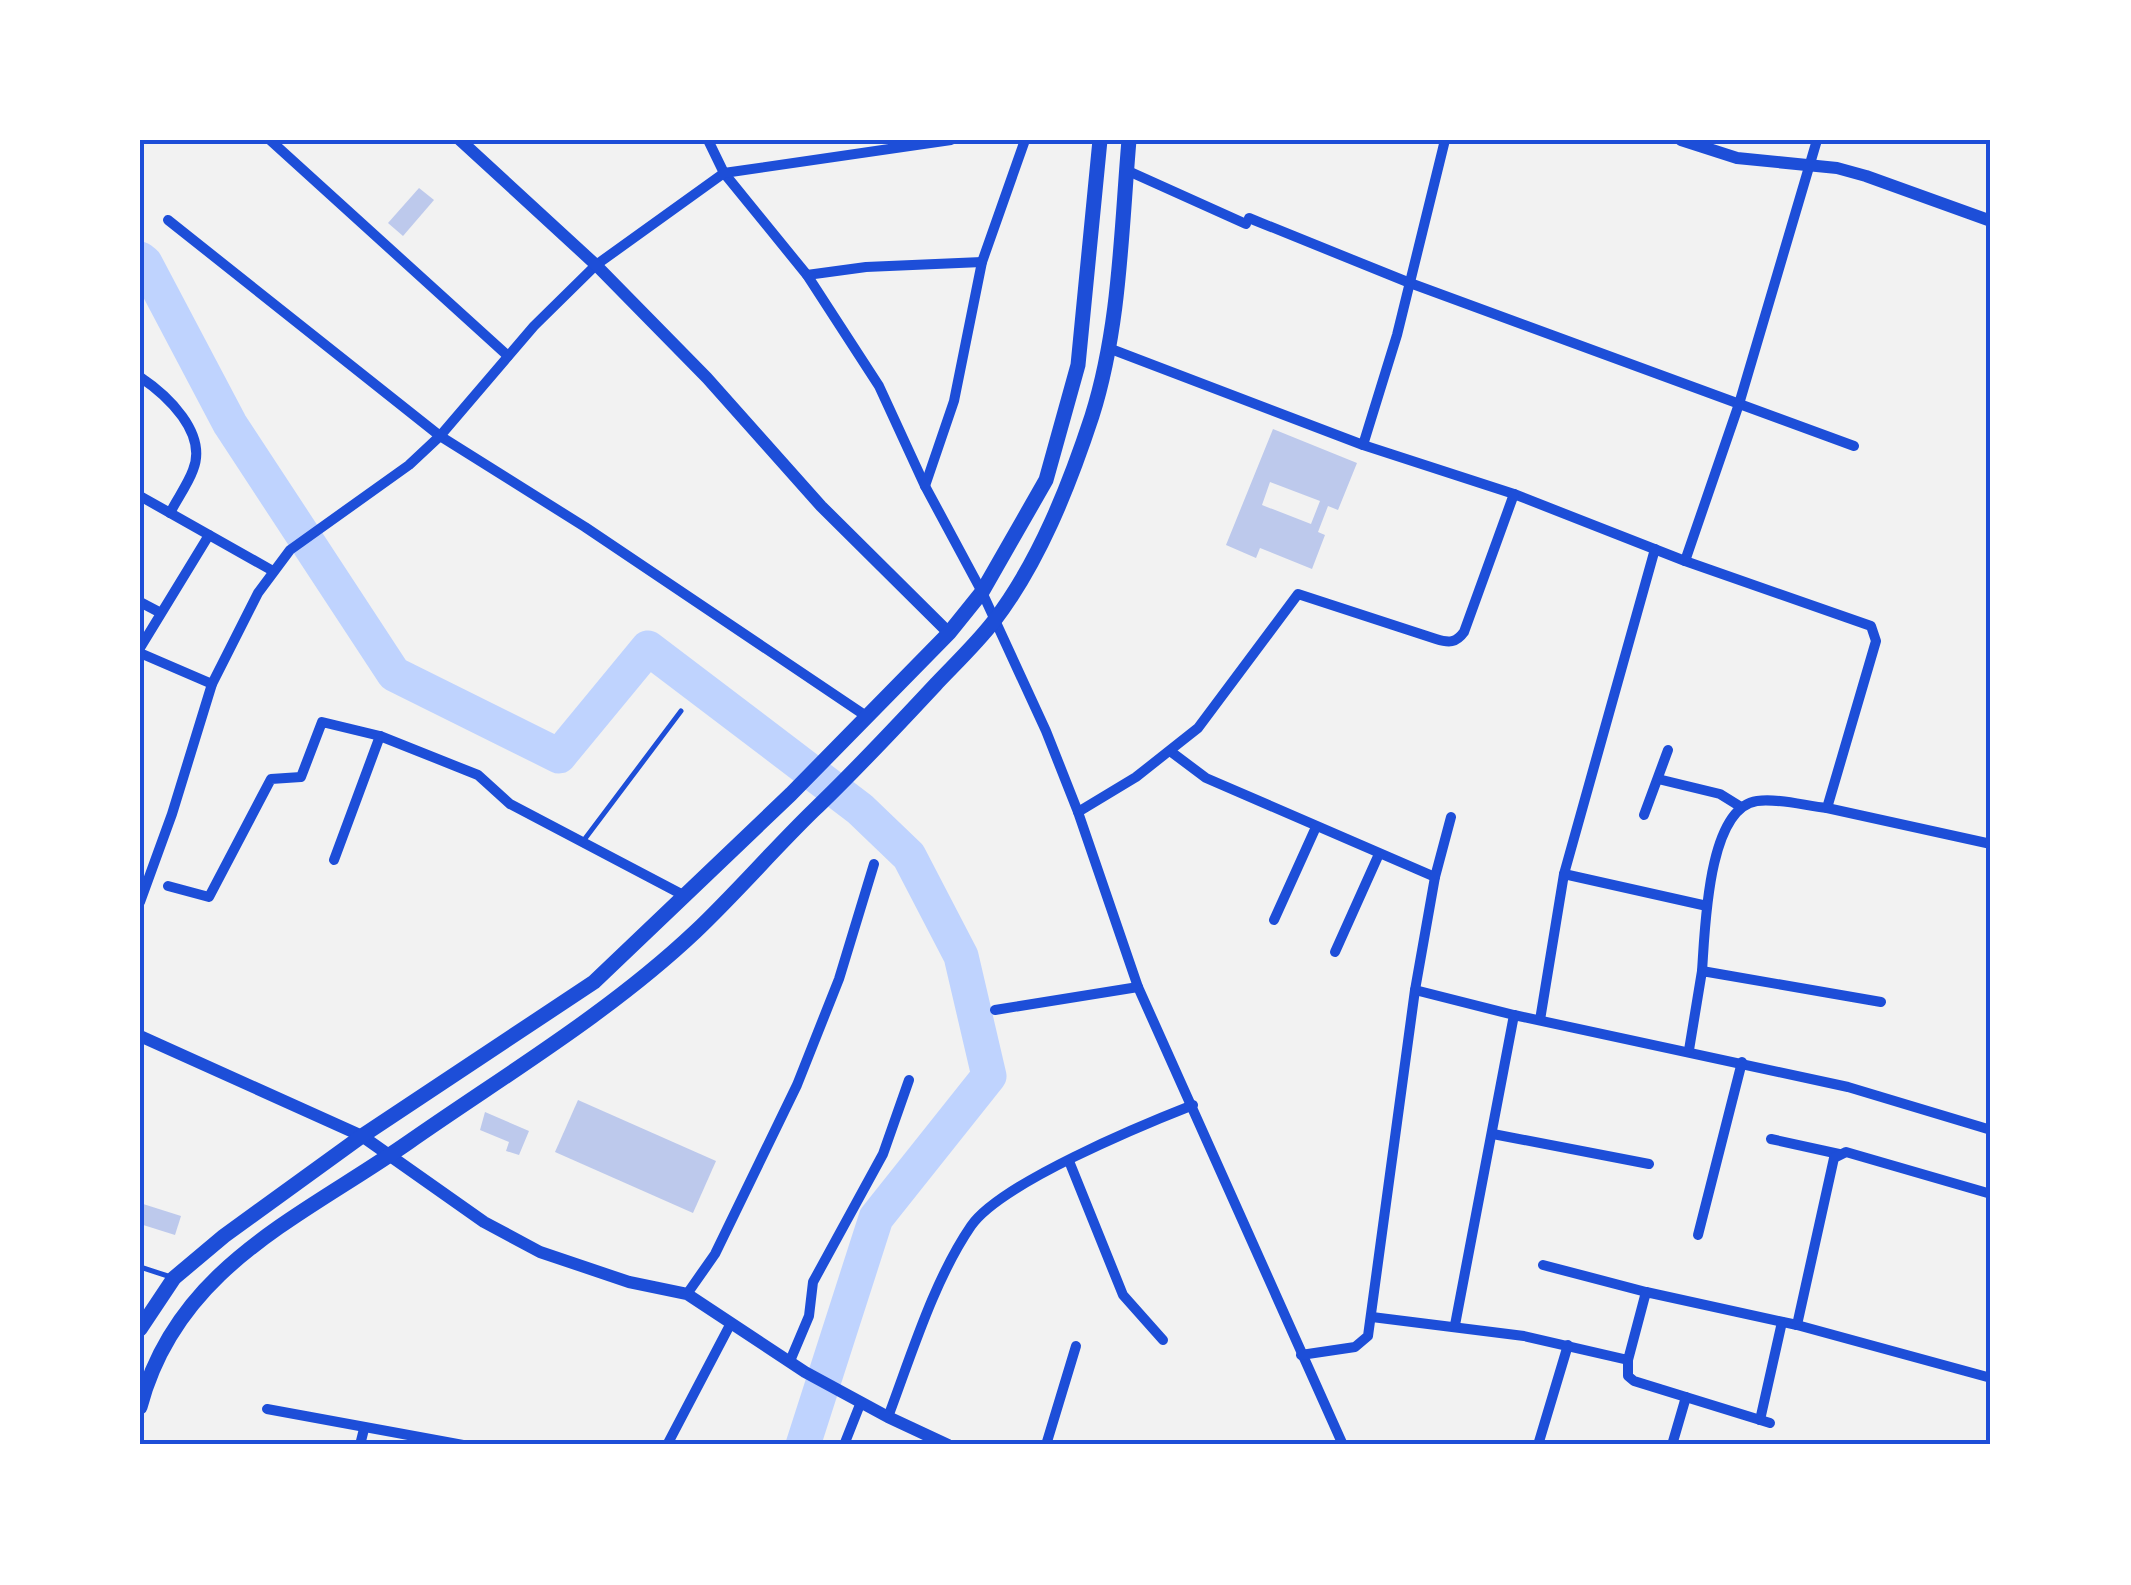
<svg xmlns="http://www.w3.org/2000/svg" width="2131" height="1585" viewBox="0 0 2131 1585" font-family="'IBM Plex Serif',serif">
	<rect width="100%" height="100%" fill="#f2f2f2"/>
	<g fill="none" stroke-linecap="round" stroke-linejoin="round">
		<path stroke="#bfd3fe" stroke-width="35" d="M140,259L145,263L230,424L394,674L559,756L648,648L860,809L909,856L961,956L989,1076L876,1218L803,1445"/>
	</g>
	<g fill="#bdc9ec" fill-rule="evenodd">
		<path d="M419,188L434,200L403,236L388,223Z"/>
		<path d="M1273,429L1357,463L1338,510L1328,506L1318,532L1325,535L1312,569L1260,548L1256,558L1226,545ZM1270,482L1320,501L1311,524L1262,505Z"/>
		<path d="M578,1100L716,1161L693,1213L555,1152Z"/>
		<path d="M485,1112L529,1131L519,1155L506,1151L509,1142L480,1130Z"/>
		<path d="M140,1203L181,1216L175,1235L140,1224Z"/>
	</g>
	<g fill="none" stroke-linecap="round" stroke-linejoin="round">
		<g stroke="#1d4ed8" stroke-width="5">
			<path d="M584,840L681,711"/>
			<path d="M140,1267L171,1277"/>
		</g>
		<g stroke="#1d4ed8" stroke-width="10">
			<path d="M270,140L508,356"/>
			<path d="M708,140L724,173L807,275L879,386L925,486L982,592L1046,731L1078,812L1138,987L1343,1445"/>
			<path d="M1126,170L1246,224"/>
			<path d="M1249,218L1410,283L1854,446"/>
			<path d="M168,220L440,436L585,527L866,716"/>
			<path d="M807,275L866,267L982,262"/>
			<path d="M1111,349L1363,445L1514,494L1685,561L1871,626L1876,641L1827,808C1806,806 1778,798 1757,801C1707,808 1705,932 1702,971"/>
			<path d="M140,377C167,395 208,433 193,470C188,484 177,499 170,513"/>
			<path d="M1363,445L1397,335L1445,140"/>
			<path d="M925,486L954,401L982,262L1025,140"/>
			<path d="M140,496L273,571"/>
			<path d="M1685,561L1739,404L1817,140"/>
			<path d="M140,602L159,612"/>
			<path d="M140,648L209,535"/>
			<path d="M140,653L212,684"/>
			<path d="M1170,751L1206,778L1435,877"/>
			<path d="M1658,779L1720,794L1741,807"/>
			<path d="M1827,808L1991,844"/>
			<path d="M1078,812L1136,777L1198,728L1298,594L1436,639C1449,643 1456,643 1464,632L1514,494"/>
			<path d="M1644,815L1668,750"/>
			<path d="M334,860L380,736"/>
			<path d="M1564,874L1655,549"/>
			<path d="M168,886L209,897L271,779L301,777L322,722L380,736L478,775L510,804L685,896"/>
			<path d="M140,902L172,814L212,684L258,593L290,550L409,465L440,436L534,326L596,265L724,173L951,140"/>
			<path d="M1274,920L1316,827"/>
			<path d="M1335,952L1379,854"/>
			<path d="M1415,990L1514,1015L1848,1087L1991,1130"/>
			<path d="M995,1010L1138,987"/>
			<path d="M1540,1020L1564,874L1707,906"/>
			<path d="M1689,1050L1702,971L1881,1002"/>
			<path d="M1493,1134L1649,1164"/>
			<path d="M1771,1139L1839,1154"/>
			<path d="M1069,1161L1123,1295L1163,1340"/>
			<path d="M1698,1235L1742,1062"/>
			<path d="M1543,1265L1646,1292"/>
			<path d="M687,1294L715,1254L797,1085L839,979L874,864"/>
			<path d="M1372,1317L1524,1336L1628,1360L1646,1292L1797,1325L1991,1378"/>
			<path d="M1455,1325L1514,1015"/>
			<path d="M1797,1325L1834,1158L1846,1152L1991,1194"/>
			<path d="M1301,1355L1355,1347L1368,1336L1415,990L1435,877L1451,817"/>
			<path d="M1628,1360V1376L1634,1381L1770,1423"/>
			<path d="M790,1361L809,1316L813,1282L883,1154L909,1080"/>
			<path d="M267,1409L463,1445"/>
			<path d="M888,1417C911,1356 934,1280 971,1226C1001,1183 1142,1125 1193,1105"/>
			<path d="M1760,1420L1782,1322"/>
			<path d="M360,1445L364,1429"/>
			<path d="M667,1445L731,1323"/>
			<path d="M844,1445L861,1402"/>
			<path d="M1046,1445L1076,1346"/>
			<path d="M1538,1445L1568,1345"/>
			<path d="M1672,1445L1686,1397"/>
		</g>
		<g stroke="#1d4ed8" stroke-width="12">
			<path d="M460,140L596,265L707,378L821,506L949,633"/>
			<path d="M1681,140L1737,158L1837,168L1866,176L1991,221"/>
			<path d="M140,1036L362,1136L484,1222L540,1252L629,1282L687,1294L805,1372L888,1417L948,1445"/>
		</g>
		<g stroke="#1d4ed8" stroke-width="15">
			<path d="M140,1329L174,1278L224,1236L362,1136L594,982L791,794L949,633L982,592L1046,480L1078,365L1100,140"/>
			<path d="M140,1407C177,1267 300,1218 409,1142C505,1075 609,1013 695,932C736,893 773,850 813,811C856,770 896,727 937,683C956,663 977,643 994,621C1039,562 1069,486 1092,416C1120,327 1121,233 1129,140"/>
		</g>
	</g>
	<rect width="2131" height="1585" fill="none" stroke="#ffffff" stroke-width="285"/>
	<rect x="142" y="142" width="1846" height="1300" fill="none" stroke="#1d4ed8" stroke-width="4"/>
</svg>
